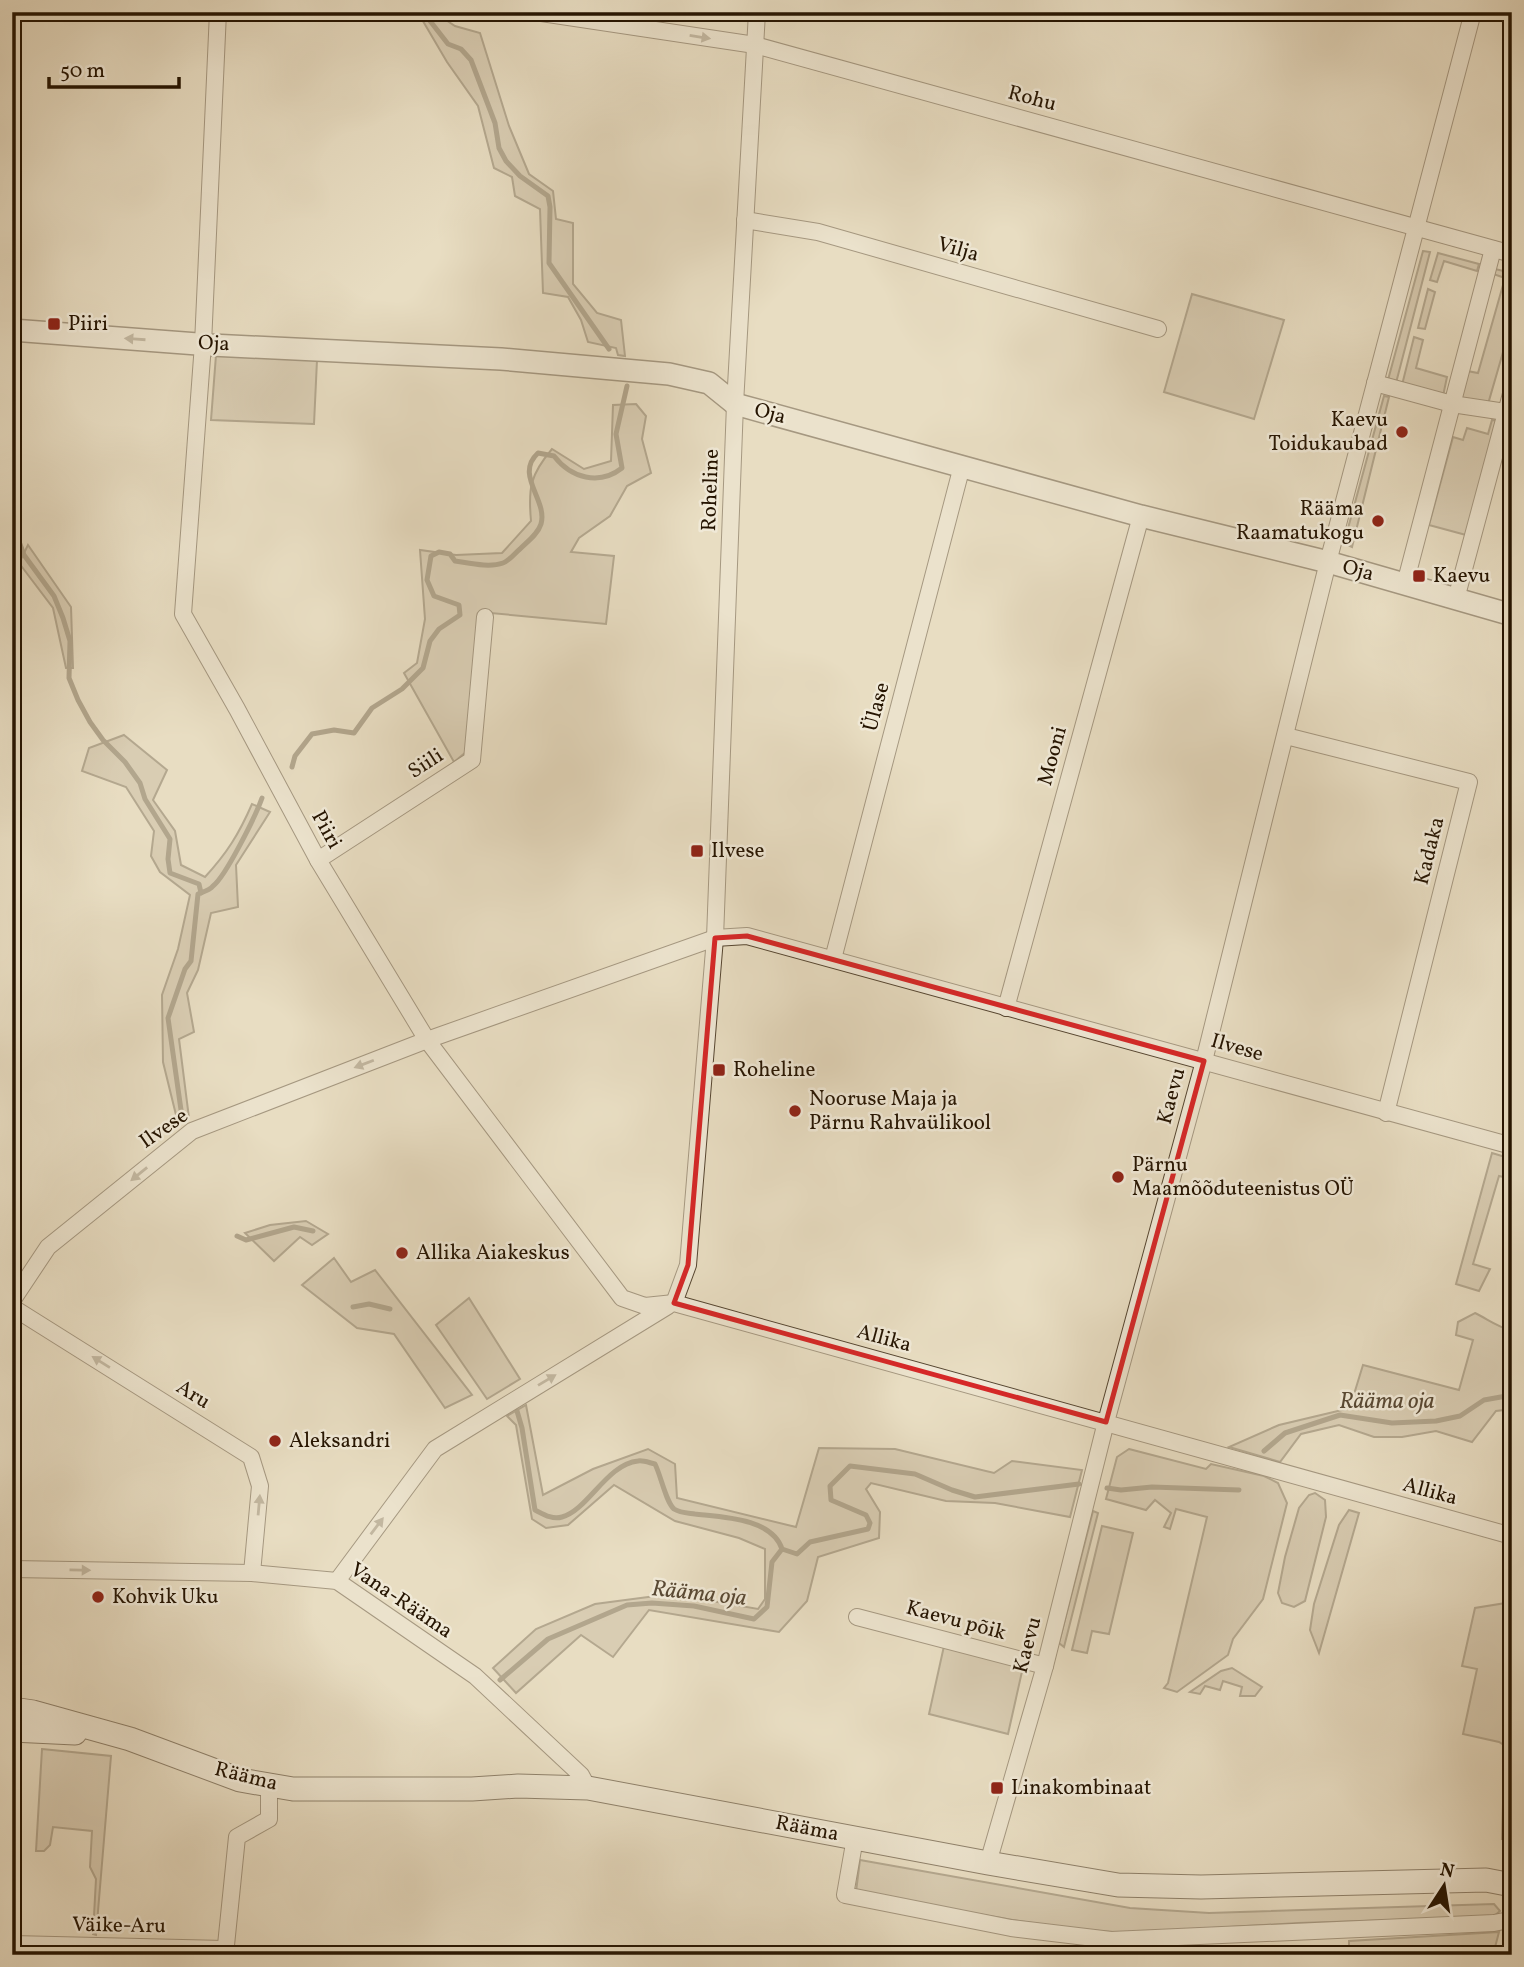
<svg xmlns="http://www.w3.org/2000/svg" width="1524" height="1967" viewBox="0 0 1524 1967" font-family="Vollkorn,serif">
	<rect width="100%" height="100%" fill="#e8ddc2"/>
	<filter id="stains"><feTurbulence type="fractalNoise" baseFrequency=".00286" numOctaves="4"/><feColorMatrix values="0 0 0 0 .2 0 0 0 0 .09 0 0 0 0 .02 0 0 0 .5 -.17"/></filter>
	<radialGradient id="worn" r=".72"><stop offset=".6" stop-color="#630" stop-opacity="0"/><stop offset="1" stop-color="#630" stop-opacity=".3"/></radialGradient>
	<g fill="#c7bba1" stroke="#766851" stroke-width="2">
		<path d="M437,14L455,26L480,33L509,126L529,174L553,191L556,219L573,223V284L597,313L621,320L625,356L618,355L616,348L588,342L581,320L568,297L543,293L540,209L515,196L512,177L494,168L478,106L447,62L420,16Z"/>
		<path d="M1423,251L1430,252L1396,383L1388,380Z"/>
		<path d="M1438,253L1479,264L1477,271L1444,261L1437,282L1430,280Z"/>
		<path d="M1495,269L1512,273V321L1488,404L1459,398L1467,371L1478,373L1505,278L1493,274Z"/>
		<path d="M1428,289L1435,292L1425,329L1418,328Z"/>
		<path d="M1192,294L1284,320L1254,419L1164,392Z"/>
		<path d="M1414,337L1423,340L1416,368L1447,377L1443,396L1402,385Z"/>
		<path d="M216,355L317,360L314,424L211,420Z"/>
		<path d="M1384,396L1389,397L1352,547L1344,543Z"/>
		<path d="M636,404L646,416L642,439L651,473L627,486L610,516L579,538L571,552L614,556L606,624L480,612L466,752L454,762L404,673L417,663L425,619L420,550L456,555L502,553L531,521C528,488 530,475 552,449L584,469L611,461L613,405Z"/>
		<path d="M1492,420L1498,421L1466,535L1429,525L1453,437L1463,440L1467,428L1488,434Z"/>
		<path d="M28,545L71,607L73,668H66L53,608L19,563Z"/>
		<path d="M124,735L167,770L153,800L175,831L181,865L205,877C227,853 239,834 252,804L270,812L236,865L238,907L211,913L198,970L187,993L194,1032L179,1039L189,1118L178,1123L163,1062L162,995L178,949L190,895L160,872L151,856L154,831L126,787L82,771L89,748Z"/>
		<path d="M1492,1153L1512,1159V1179L1499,1176L1473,1264L1490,1269L1479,1291L1456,1284Z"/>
		<path d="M306,1221L328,1234L312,1245L300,1237L274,1261L245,1233L270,1225Z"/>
		<path d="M334,1258L351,1282L375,1270L472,1395L445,1408L394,1334L357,1328L302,1285Z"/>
		<path d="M469,1298L520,1379L487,1399L436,1325Z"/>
		<path d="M1475,1313C1489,1320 1496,1326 1512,1331V1409L1496,1411L1472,1442L1436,1431L1402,1437H1374L1339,1425L1301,1434L1280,1462L1229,1447L1279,1425L1359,1406L1355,1391L1363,1365L1459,1390L1473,1340L1456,1335L1458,1322Z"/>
		<path d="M526,1405L543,1495L593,1469L648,1449L675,1464L677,1498L796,1527L819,1448L895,1449L994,1473L1012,1461L1082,1470L1070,1517L995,1503L946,1501L871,1483L866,1489L880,1512L879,1538L818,1557L807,1601L779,1632L649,1610L613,1657L581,1635L516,1693L493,1668L536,1629L595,1604L671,1594L758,1609L765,1599V1549L739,1538L675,1521L614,1485L568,1525L546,1528L532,1519L516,1425L507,1416Z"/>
		<path d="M1129,1449L1206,1469L1211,1464L1264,1476L1278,1483L1287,1503L1263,1599L1233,1639L1228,1655L1177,1692L1164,1688L1168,1683L1207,1517L1176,1509L1170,1529L1164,1527L1171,1513L1155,1500L1146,1510L1106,1499L1117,1457Z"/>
		<path d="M1315,1493L1325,1500L1326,1517L1305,1601L1294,1607L1282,1603L1278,1593L1285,1557L1299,1508L1309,1495Z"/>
		<path d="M1349,1510L1359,1513L1319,1653L1310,1630L1314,1604L1339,1525Z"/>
		<path d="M1093,1511L1098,1513L1064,1647L1059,1643Z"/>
		<path d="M1102,1526L1133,1533L1109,1634L1092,1631L1087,1653L1072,1650Z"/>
		<path d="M1512,1602V1642L1509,1641L1505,1659L1512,1663V1750L1499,1742L1463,1734L1477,1669L1462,1666L1475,1608Z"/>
		<path d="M944,1646L1023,1667L1008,1734L929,1714Z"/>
		<path d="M1232,1668L1262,1687L1255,1696H1240L1242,1687L1223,1681L1220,1690L1205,1686L1200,1694L1190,1692L1221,1671Z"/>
		<path d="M42,1749L111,1756L96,1935L93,1934L96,1879L90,1867L92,1831L53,1827L50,1845L44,1851H36Z"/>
		<path d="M1503,1803H1512L1511,1840L1502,1839Z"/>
		<path d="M860,1860L1130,1908L1209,1913L1494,1904L1500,1911L1493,1917L1298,1923L1126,1933C1035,1928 946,1907 856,1892Z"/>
		<path d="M1499,1932L1493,1955H1349V1941Z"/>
	</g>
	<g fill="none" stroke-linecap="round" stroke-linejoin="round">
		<g stroke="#72644d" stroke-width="5">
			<path d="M427,17L448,44L461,49L471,60L495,123L499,148L506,161L520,176L548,196L550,207L549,263L609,349"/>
			<path d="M12,523L24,555L54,596L63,618L70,641L69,678L78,700L90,722L103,740L125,762L140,783L145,799L170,839L168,859L170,873L199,884L201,893"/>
			<path d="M292,767L295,756L312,734L334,730L354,733L372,708L402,689L423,668L430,641L439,629L460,615L459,605L434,596L427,580L431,556L439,552L450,554L455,561C469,563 489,568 503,563C509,561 515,553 520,549C527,542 538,534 541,524C548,500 514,475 538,453L554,456C571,478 599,486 622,468L616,434L627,386"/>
			<path d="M182,1117L168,1018L185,969L191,961L198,894C203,892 210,890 213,886C226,876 256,815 262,798"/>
			<path d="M237,1236L246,1240L294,1227L313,1231"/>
			<path d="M353,1307L369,1304L390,1309"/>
			<path d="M517,1411L522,1428L535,1510C543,1514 552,1520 562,1517C588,1510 607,1464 638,1461C643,1460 650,1463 655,1464C661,1476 666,1502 674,1509C680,1513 688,1513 695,1514C722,1517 772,1518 782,1549"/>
			<path d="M1264,1451L1285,1433L1340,1415L1392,1423L1436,1421L1460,1416L1484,1400L1512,1395"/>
			<path d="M1107,1488L1121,1490L1152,1487L1239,1490"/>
			<path d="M500,1680L548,1639L627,1605L652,1603L694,1606L754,1619L767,1607L772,1562L782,1549L797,1554L810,1542L868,1529L870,1523L866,1515L831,1500L830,1486L850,1466L915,1474L952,1490L975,1497L1079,1484"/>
		</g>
		<defs>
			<g id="minor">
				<path d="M218,12L203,344L183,614L237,709L318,860L427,1040L622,1298L645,1306L674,1303L1512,1536"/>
				<path d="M535,12L755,45L1512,254"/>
				<path d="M745,220L818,232L1158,329"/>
				<path d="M1375,383L1452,404L1512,413"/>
				<path d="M1405,584L1493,249"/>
				<path d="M1456,599L1512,390"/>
				<path d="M1286,736L1469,782L1386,1113"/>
				<path d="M318,860L472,760L485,617"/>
				<path d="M833,959L962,466"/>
				<path d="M1006,1008L1141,516"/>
				<path d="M12,1301L48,1247L192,1131L427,1040L715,938L747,936L1512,1146"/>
				<path d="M674,1303L688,1265L715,938L735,404L757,12"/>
				<path d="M12,1307L251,1457L260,1486L252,1573"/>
				<path d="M12,1569L252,1573L337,1581L475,1676L581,1775L588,1788"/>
				<path d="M337,1581L435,1449L668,1306"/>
				<path d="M857,1617L1045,1666"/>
				<path d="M855,1838L845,1895L1011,1928L1111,1940L1494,1923L1509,1920L1512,1911"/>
				<path d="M988,1863L1045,1666L1106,1422L1204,1061L1328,562L1473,12"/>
				<path d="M12,1944L225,1949"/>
				<path d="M225,1955L237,1837L269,1819V1785"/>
			</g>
			<path id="tertiary" d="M12,330L211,345L501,359L669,374L709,383L735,404L1141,516L1328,562L1512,615"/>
			<g id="secondary">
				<path d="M12,1709L33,1712L130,1739L240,1780L293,1789H472L518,1786L588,1788L988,1863L1118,1885L1201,1887L1486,1880L1512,1885"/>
				<path d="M12,1730L75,1733"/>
			</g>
		</defs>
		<use href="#minor" stroke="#564631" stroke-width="18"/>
		<use href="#tertiary" stroke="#564631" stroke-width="24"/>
		<use href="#secondary" stroke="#251401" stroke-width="25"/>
		<use href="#minor" stroke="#f0e9d7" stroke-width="16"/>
		<use href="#tertiary" stroke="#f0e9d7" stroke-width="21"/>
		<use href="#secondary" stroke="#f0e9d7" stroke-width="23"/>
	</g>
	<defs><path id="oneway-solid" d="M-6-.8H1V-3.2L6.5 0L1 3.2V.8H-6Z" transform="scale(1.75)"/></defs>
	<g fill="#958977">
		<use href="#oneway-solid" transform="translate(700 37) rotate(9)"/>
		<use href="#oneway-solid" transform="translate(135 339) rotate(-176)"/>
		<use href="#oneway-solid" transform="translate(364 1064) rotate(159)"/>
		<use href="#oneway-solid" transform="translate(139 1174) rotate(141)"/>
		<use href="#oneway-solid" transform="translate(101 1362) rotate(-148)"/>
		<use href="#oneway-solid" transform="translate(547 1380) rotate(-31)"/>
		<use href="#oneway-solid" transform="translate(259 1505) rotate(-85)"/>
		<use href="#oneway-solid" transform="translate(377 1526) rotate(-53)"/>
		<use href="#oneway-solid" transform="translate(80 1570) rotate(1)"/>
	</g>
	<path d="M0 0H1524V1967H0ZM747,936L1204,1061L1106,1422L674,1303L688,1265L715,938Z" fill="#e8ddc2" fill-opacity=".55" fill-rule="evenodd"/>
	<path fill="none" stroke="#d62828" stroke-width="5" stroke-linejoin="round" d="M747,936L1204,1061L1106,1422L674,1303L688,1265L715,938Z"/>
	<g fill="#8f2418" stroke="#f0e9d7" stroke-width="2.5">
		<rect x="47" y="317" width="14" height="14" rx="3.5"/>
		<circle cx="1402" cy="432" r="7"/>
		<circle cx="1378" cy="521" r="7"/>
		<rect x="1412" y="569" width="14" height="14" rx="3.5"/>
		<rect x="690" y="844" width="14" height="14" rx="3.5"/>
		<rect x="712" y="1063" width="14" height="14" rx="3.5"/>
		<circle cx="795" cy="1111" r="7"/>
		<circle cx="1118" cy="1177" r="7"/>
		<circle cx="402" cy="1253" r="7"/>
		<circle cx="275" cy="1441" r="7"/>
		<circle cx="98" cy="1597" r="7"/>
		<rect x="990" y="1781" width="14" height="14" rx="3.5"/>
	</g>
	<g text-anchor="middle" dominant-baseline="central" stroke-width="5" stroke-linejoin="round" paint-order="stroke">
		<g font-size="21" fill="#251401" stroke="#f0e9d7">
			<text transform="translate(1032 99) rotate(15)">Rohu</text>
			<text transform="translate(958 250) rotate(16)">Vilja</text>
			<text transform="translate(214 344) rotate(3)">Oja</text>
			<text transform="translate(770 414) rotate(15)">Oja</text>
			<text transform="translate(711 490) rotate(-88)">Roheline</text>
			<text transform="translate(1358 571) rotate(16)">Oja</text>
			<text transform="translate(877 707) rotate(-75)">Ülase</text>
			<text transform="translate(1053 756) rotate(-75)">Mooni</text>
			<text transform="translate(426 764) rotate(-33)">Siili</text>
			<text transform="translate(326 830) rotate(61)">Piiri</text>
			<text transform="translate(1430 851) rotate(-76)">Kadaka</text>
			<text transform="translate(1237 1048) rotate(16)">Ilvese</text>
			<text transform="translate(1172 1096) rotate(-75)">Kaevu</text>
			<text transform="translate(164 1129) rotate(-35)">Ilvese</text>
			<text transform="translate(884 1339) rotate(15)">Allika</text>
			<text transform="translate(193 1395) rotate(32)">Aru</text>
			<text transform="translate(1430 1492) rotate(15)">Allika</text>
			<text transform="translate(401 1601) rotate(34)">Vana-Rääma</text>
			<text transform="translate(956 1621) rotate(15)">Kaevu põik</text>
			<text transform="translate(1028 1645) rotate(-75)">Kaevu</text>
			<text transform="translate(246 1777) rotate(14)">Rääma</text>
			<text transform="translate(807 1829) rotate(11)">Rääma</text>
			<text transform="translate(119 1926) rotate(1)">Väike-Aru</text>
		</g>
		<g font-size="21" fill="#251401" stroke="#f0e9d7" text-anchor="start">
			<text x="68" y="324">Piiri</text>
			<text x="1388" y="420" text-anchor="end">Kaevu<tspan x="1388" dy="24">Toidukaubad</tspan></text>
			<text x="1364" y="509" text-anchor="end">Rääma<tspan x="1364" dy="24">Raamatukogu</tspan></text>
			<text x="1433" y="576">Kaevu</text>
			<text x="711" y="851">Ilvese</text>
			<text x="733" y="1070">Roheline</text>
			<text x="809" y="1099">Nooruse Maja ja<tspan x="809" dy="24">Pärnu Rahvaülikool</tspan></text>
			<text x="1132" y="1165">Pärnu<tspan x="1132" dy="24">Maamõõduteenistus OÜ</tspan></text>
			<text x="416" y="1253">Allika Aiakeskus</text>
			<text x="289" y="1441">Aleksandri</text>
			<text x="112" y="1597">Kohvik Uku</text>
			<text x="1011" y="1788">Linakombinaat</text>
		</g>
		<g font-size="23" font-style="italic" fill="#594934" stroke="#f0e9d7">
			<text x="1387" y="1402">Rääma oja</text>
			<text transform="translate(699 1594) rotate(6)">Rääma oja</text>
		</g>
	</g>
	<rect width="1524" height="1967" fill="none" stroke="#e8ddc2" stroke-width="42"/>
	<rect x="14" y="14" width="1496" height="1939" fill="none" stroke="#251401" stroke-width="3.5"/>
	<rect x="21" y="21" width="1482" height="1925" fill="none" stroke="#251401" stroke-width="2"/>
	<g transform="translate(1444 1886) rotate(12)" stroke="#f0e9d7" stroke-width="5" paint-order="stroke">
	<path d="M0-5L12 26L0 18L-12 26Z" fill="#251401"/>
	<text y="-10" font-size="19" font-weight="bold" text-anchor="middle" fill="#251401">N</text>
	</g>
	<path d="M49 77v10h130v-10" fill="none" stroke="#251401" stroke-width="3.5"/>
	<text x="60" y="77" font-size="21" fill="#251401" stroke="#f0e9d7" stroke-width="5" paint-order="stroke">50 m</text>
	<rect width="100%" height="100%" filter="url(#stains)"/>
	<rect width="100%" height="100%" fill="url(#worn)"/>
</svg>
